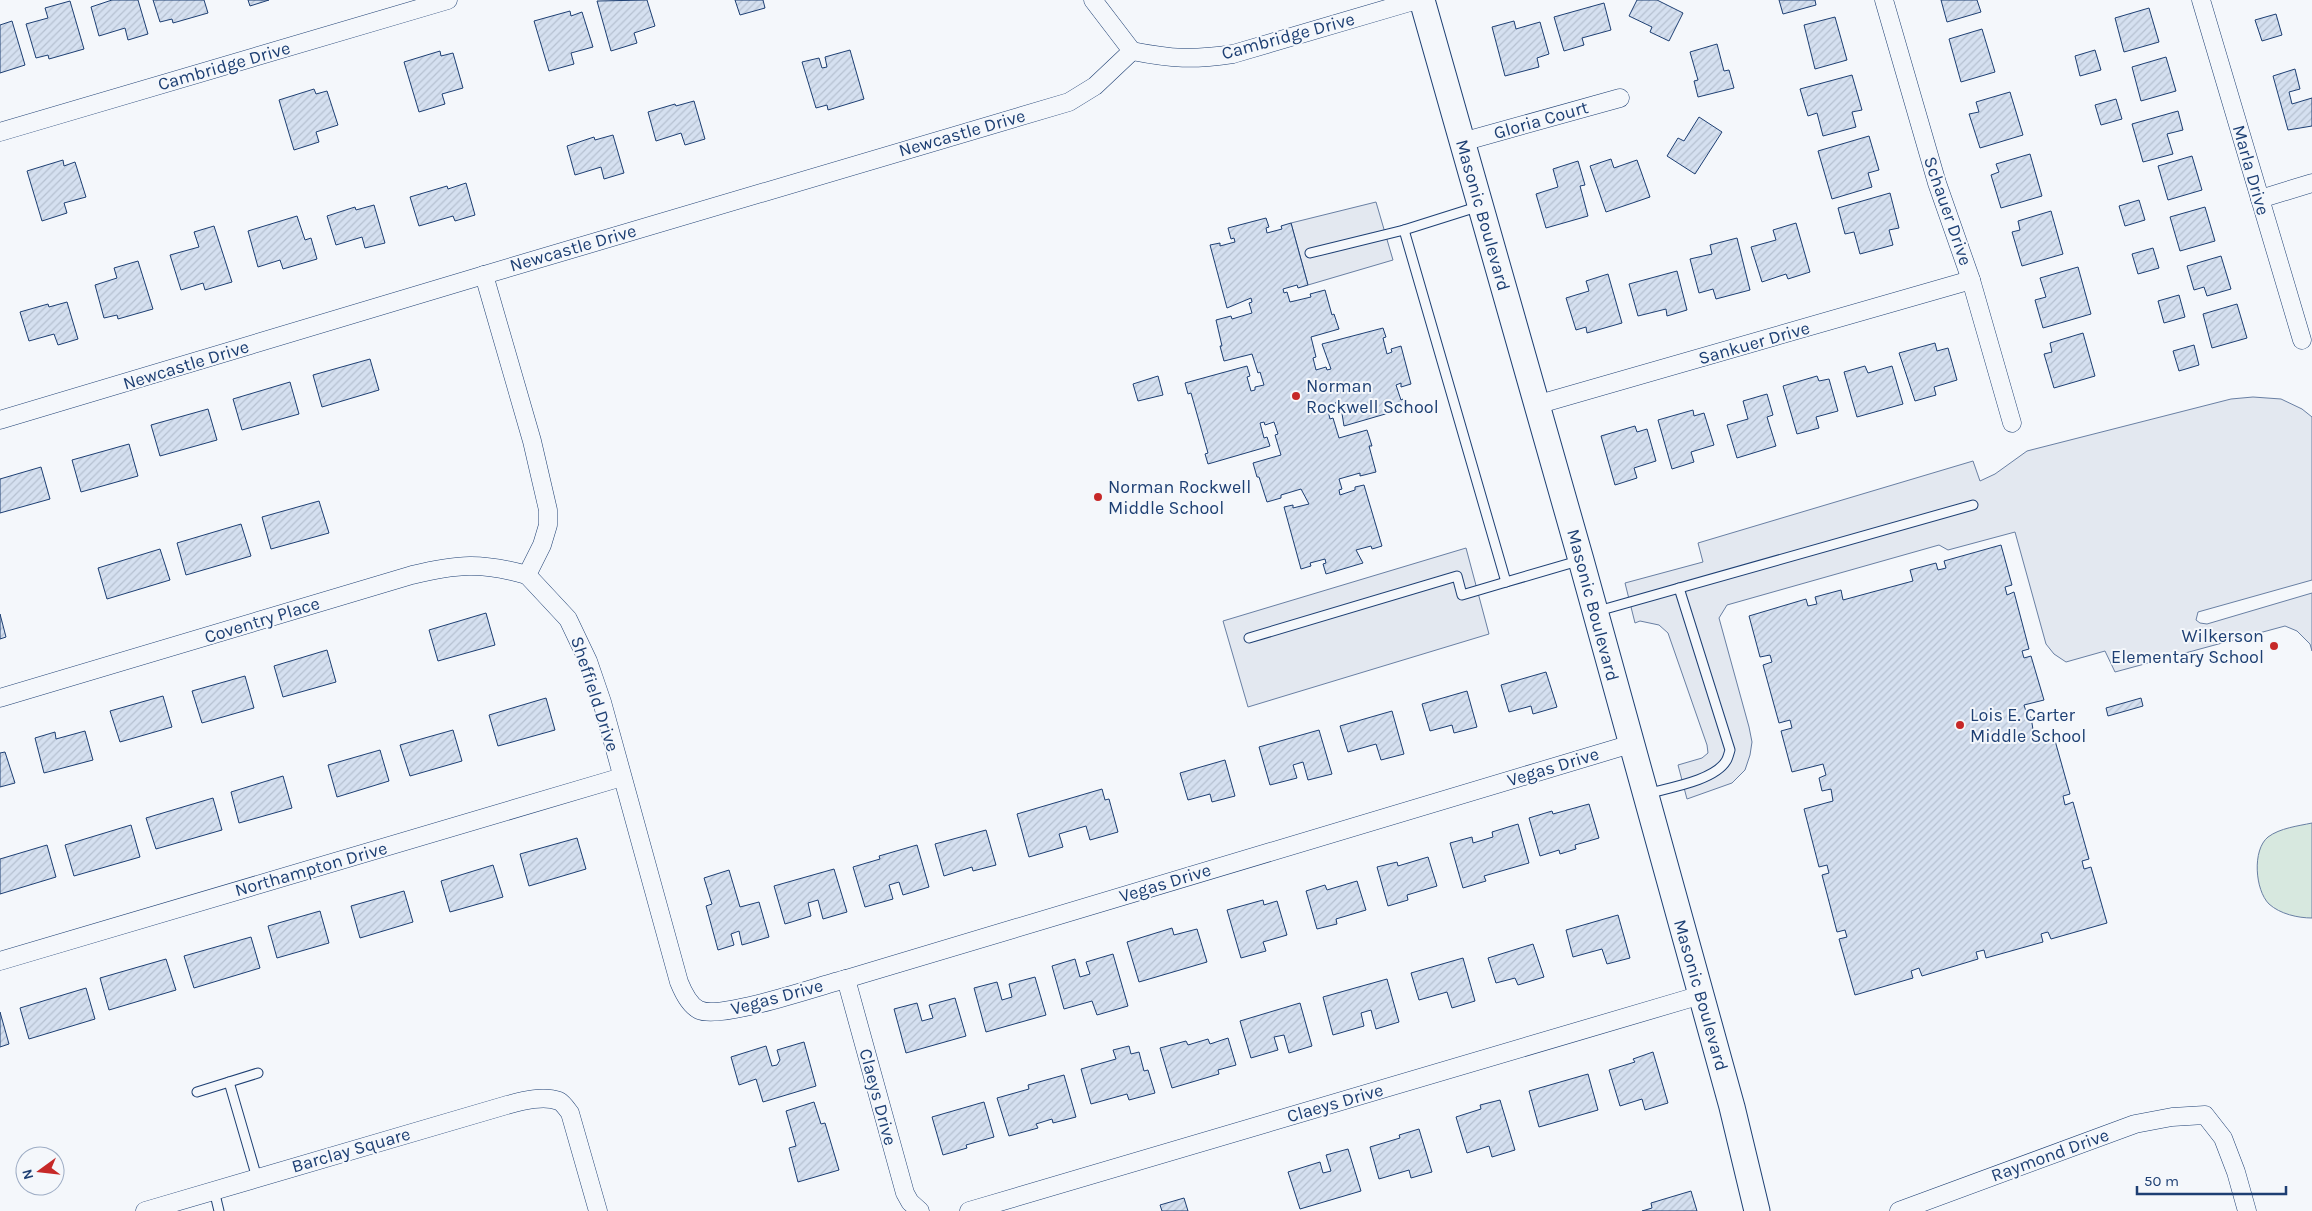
<svg xmlns="http://www.w3.org/2000/svg" width="2312" height="1211" viewBox="0 0 2312 1211" font-family="Karla,sans-serif">
	<defs>
		<pattern id="building-hatch" width="6" height="6" patternUnits="userSpaceOnUse" patternTransform="scale(1.25)"><rect width="6" height="6" fill="#d5e0f0"/><path d="M-1 1l2-2M0 6l6-6M5 7l2-2" fill="none" stroke="#b6c1d1"/></pattern>
	</defs>
	<rect width="100%" height="100%" fill="#f4f7fb"/>
	<path fill="#d7e8df" stroke="#687fa3" d="M2312,823V918C2298,918 2280,914 2269,904C2255,890 2252,850 2268,837C2280,828 2298,826 2312,823Z"/>
	<g fill="#e3e8f0" stroke="#687fa3">
		<path d="M1376,202L1393,260L1308,285L1291,223Z"/>
		<path d="M2253,397L2281,399L2302,409L2312,417V580L2198,612L2196,620L2200,623L2207,624L2312,593V651L2310,644L2297,631L2285,626L2115,672L2105,651L2066,662L2054,654L2046,644L2015,532L1948,550L1939,545L1727,605L1719,618L1749,727L1752,742L1750,755L1745,770L1732,783L1687,799L1678,765L1702,758L1708,753L1707,745L1668,633L1659,625L1640,621L1635,623L1625,583L1703,562L1698,543L1973,461L1980,481L1995,474L2027,451L2231,399Z"/>
		<path d="M1466,548L1489,634L1248,707L1223,621Z"/>
	</g>
	<g fill="url(#building-hatch)" stroke="#1d3f73">
		<path d="M112,0H138L148,34L128,40L125,28L99,36L91,7Z"/>
		<path d="M153,0H204L208,13L173,23L172,19L160,22Z"/>
		<path d="M248,0H269L250,6Z"/>
		<path d="M647,0L655,26L634,33L637,43L611,51L597,1Z"/>
		<path d="M735,0H763L765,8L740,15Z"/>
		<path d="M1637,0H1657L1683,13L1669,41L1650,32L1652,27L1629,16Z"/>
		<path d="M1779,0H1815L1816,5L1783,14Z"/>
		<path d="M1941,0H1977L1981,12L1947,22Z"/>
		<path d="M70,1L84,49L49,59L48,55L36,58L26,24L48,18L45,8Z"/>
		<path d="M1604,3L1611,30L1582,38L1584,45L1564,51L1554,17Z"/>
		<path d="M2149,8L2159,42L2124,52L2115,18Z"/>
		<path d="M570,11L571,16L582,12L593,47L571,53L574,64L549,71L534,21Z"/>
		<path d="M2276,14L2282,35L2262,41L2255,20Z"/>
		<path d="M1835,17L1847,60L1815,69L1804,25Z"/>
		<path d="M12,21L25,65L0,73V25Z"/>
		<path d="M1514,21L1516,29L1540,22L1549,54L1537,58L1539,67L1505,76L1492,27Z"/>
		<path d="M1982,29L1995,72L1961,82L1949,39Z"/>
		<path d="M1717,44L1724,71L1729,70L1734,88L1698,97L1694,81L1698,80L1690,52Z"/>
		<path d="M850,50L864,99L828,110L827,105L816,108L802,62L819,58L822,68L827,67L825,57Z"/>
		<path d="M2095,50L2101,70L2080,76L2075,56Z"/>
		<path d="M440,51L441,56L453,53L463,88L442,94L445,104L419,112L404,62Z"/>
		<path d="M2166,57L2176,91L2141,101L2132,67Z"/>
		<path d="M2295,69L2300,89L2289,92L2292,104L2312,98V126L2288,130L2273,76Z"/>
		<path d="M1852,75L1862,110L1852,112L1856,127L1823,136L1817,113L1808,116L1800,89Z"/>
		<path d="M314,89L316,94L327,91L338,125L316,132L319,142L294,150L279,100Z"/>
		<path d="M2010,92L2023,135L1980,148L1969,114L1979,112L1976,102Z"/>
		<path d="M2116,99L2122,119L2101,125L2095,105Z"/>
		<path d="M694,101L705,139L685,145L681,133L656,141L648,112L675,104L676,106Z"/>
		<path d="M2178,111L2183,130L2167,134L2173,154L2143,162L2132,124Z"/>
		<path d="M1699,117L1722,132L1695,174L1667,156L1678,138L1684,141Z"/>
		<path d="M613,135L624,173L604,179L601,167L575,175L567,146L594,137L595,140Z"/>
		<path d="M1869,136L1879,170L1868,173L1872,187L1832,199L1818,151Z"/>
		<path d="M2030,154L2042,196L2001,208L1991,175L1999,172L1996,164Z"/>
		<path d="M2192,156L2202,190L2168,200L2158,166Z"/>
		<path d="M1611,159L1614,168L1637,160L1650,197L1606,212L1590,166Z"/>
		<path d="M63,160L64,166L75,162L86,197L64,203L67,213L42,221L27,171Z"/>
		<path d="M1578,161L1585,185L1580,186L1588,216L1546,228L1536,194L1558,187L1553,169Z"/>
		<path d="M466,183L475,215L455,221L453,216L419,226L410,197L447,186L448,189Z"/>
		<path d="M1890,193L1899,228L1889,230L1893,245L1860,254L1854,232L1845,234L1838,208Z"/>
		<path d="M2139,200L2145,220L2125,226L2119,206Z"/>
		<path d="M374,205L385,243L365,248L362,237L336,245L327,216L355,207L356,210Z"/>
		<path d="M2205,207L2215,241L2180,251L2170,217Z"/>
		<path d="M2051,211L2063,254L2022,266L2012,232L2020,230L2018,221Z"/>
		<path d="M297,216L305,240L311,238L317,259L283,269L280,260L258,267L248,231Z"/>
		<path d="M1266,218L1269,227L1266,228L1267,233L1282,229L1281,226L1291,223L1308,285L1298,288L1297,285L1283,289L1284,293L1287,292L1290,302L1311,297L1310,294L1325,290L1332,315L1334,314L1339,329L1311,337L1316,357L1313,358L1316,370L1326,367L1327,370L1331,369L1322,344L1383,328L1386,337L1383,338L1387,354L1392,352L1391,349L1401,346L1411,384L1401,387V383L1396,385L1401,400L1403,399L1406,408L1344,426L1340,401L1336,402V404L1327,407L1330,419L1333,418L1339,438L1367,430L1372,446H1369L1376,472L1360,476V473L1339,479L1342,489L1339,490L1340,495L1355,490V487L1364,485L1382,546L1372,549L1371,546L1356,550L1363,563L1326,574L1323,564L1326,563L1325,559L1310,563L1311,566L1301,569L1284,507L1293,505V508L1309,504L1301,489L1281,495V498L1267,502L1259,477H1257L1253,463L1281,455L1275,435L1278,434L1274,422L1265,425L1264,422L1260,423L1264,438L1267,437L1270,446L1208,464L1205,454L1208,453L1191,393L1188,394L1185,383L1247,366L1250,376L1247,377L1251,391L1255,390V387L1264,385L1260,372L1258,373L1252,354L1224,361L1220,346H1222L1216,320L1231,316L1232,319L1252,313L1249,303L1252,302L1251,298L1227,308L1210,245L1220,243V246L1235,242L1234,238L1231,239L1228,228Z"/>
		<path d="M1796,223L1810,272L1788,279L1786,274L1762,282L1751,247L1776,240L1773,230Z"/>
		<path d="M214,226L232,282L205,290L203,283L181,290L170,255L199,247L194,232Z"/>
		<path d="M1737,238L1750,290L1716,299L1713,289L1699,293L1690,259L1712,254L1710,245Z"/>
		<path d="M2153,248L2159,268L2138,274L2132,254Z"/>
		<path d="M2221,256L2231,289L2207,296L2204,287L2194,290L2187,266Z"/>
		<path d="M138,261L153,309L118,319L117,315L104,318L95,285L117,278L114,268Z"/>
		<path d="M2078,267L2091,314L2043,328L2035,300L2046,297L2040,278Z"/>
		<path d="M1677,271L1687,310L1667,316L1666,309L1638,316L1629,284Z"/>
		<path d="M1608,274L1622,323L1587,333L1586,327L1576,330L1566,298L1589,291L1586,281Z"/>
		<path d="M2179,295L2185,317L2164,323L2158,301Z"/>
		<path d="M67,302L78,339L58,345L54,334L29,341L20,312L48,304L49,307Z"/>
		<path d="M2237,304L2247,338L2212,348L2203,314Z"/>
		<path d="M2083,333L2095,376L2054,388L2044,354L2052,352L2050,343Z"/>
		<path d="M1935,343L1937,351L1948,348L1957,380L1934,387L1936,395L1915,401L1899,353Z"/>
		<path d="M2194,345L2199,365L2179,371L2173,351Z"/>
		<path d="M370,359L379,390L322,407L313,375Z"/>
		<path d="M1865,366L1868,373L1892,366L1903,404L1857,417L1844,372Z"/>
		<path d="M1158,376L1163,395L1138,401L1133,384Z"/>
		<path d="M1817,376L1819,381L1829,379L1838,411L1816,417L1819,428L1797,434L1783,386Z"/>
		<path d="M290,382L299,414L242,430L233,399Z"/>
		<path d="M1767,394L1773,415L1767,417L1776,446L1737,458L1727,425L1748,419L1743,401Z"/>
		<path d="M208,409L217,440L160,456L151,425Z"/>
		<path d="M1693,410L1694,416L1704,413L1714,445L1691,452L1694,462L1672,469L1658,420Z"/>
		<path d="M1635,426L1637,432L1647,429L1656,461L1634,468L1637,478L1615,485L1601,436Z"/>
		<path d="M129,444L138,476L81,492L72,460Z"/>
		<path d="M41,467L50,499L0,513V479Z"/>
		<path d="M319,501L329,533L271,549L262,517Z"/>
		<path d="M241,524L251,556L186,575L177,543Z"/>
		<path d="M2001,545L2012,585L2005,587L2007,595L2014,592L2029,649L2022,651L2024,658L2031,656L2044,700L2024,705L2028,718L2031,717L2035,742L2054,737L2070,794L2063,796L2065,805L2073,802L2089,859L2082,861L2084,869L2091,867L2107,923L2051,939L2048,932L2044,933L2041,934L2043,942L1986,958L1984,950L1976,952L1978,959L1922,976L1919,968L1911,971L1913,978L1855,995L1839,939L1847,937L1845,930L1837,932L1822,875L1829,873L1827,865L1819,867L1804,809L1833,801L1831,789L1822,791L1819,778L1826,775L1823,764L1792,772L1781,731L1792,728L1790,720L1779,723L1763,665L1772,662L1770,655L1760,657L1749,616L1806,599L1808,606L1817,604L1815,597L1841,590L1843,600L1913,581L1910,570L1936,563L1938,570L1946,568L1944,561Z"/>
		<path d="M160,549L170,580L107,599L98,568Z"/>
		<path d="M486,613L495,645L438,661L429,630Z"/>
		<path d="M0,614L6,637L0,639Z"/>
		<path d="M327,650L336,682L283,697L274,666Z"/>
		<path d="M1546,672L1557,707L1533,714L1531,706L1509,712L1501,685Z"/>
		<path d="M245,676L254,708L202,723L192,691Z"/>
		<path d="M1467,691L1477,727L1454,733L1452,725L1430,731L1422,704Z"/>
		<path d="M163,696L172,727L120,742L110,711Z"/>
		<path d="M546,698L555,730L498,746L489,715Z"/>
		<path d="M2141,698L2143,706L2108,716L2106,708Z"/>
		<path d="M1392,711L1404,754L1381,760L1376,744L1348,752L1340,726Z"/>
		<path d="M453,730L462,761L410,776L400,745Z"/>
		<path d="M1319,730L1332,774L1308,780L1303,762L1293,765L1297,778L1270,785L1259,747Z"/>
		<path d="M85,731L93,760L44,773L35,738L55,732L56,739Z"/>
		<path d="M380,750L389,781L337,797L328,765Z"/>
		<path d="M5,752L15,783L0,787V753Z"/>
		<path d="M1225,760L1235,796L1212,802L1210,794L1188,800L1180,773Z"/>
		<path d="M283,776L292,808L239,823L231,792Z"/>
		<path d="M1102,789L1105,800L1109,799L1118,832L1090,840L1086,826L1059,834L1063,847L1029,857L1017,814Z"/>
		<path d="M213,798L222,830L156,849L146,818Z"/>
		<path d="M1589,804L1599,838L1575,845L1576,849L1560,854L1559,850L1540,856L1529,818L1552,811L1553,814Z"/>
		<path d="M1518,824L1529,863L1484,876L1486,881L1463,888L1450,843L1472,837L1473,843L1493,837L1492,832Z"/>
		<path d="M131,825L140,857L74,876L65,845Z"/>
		<path d="M986,830L996,865L973,871L972,867L944,876L935,844Z"/>
		<path d="M577,838L586,869L529,886L520,854Z"/>
		<path d="M47,845L56,877L0,894V859Z"/>
		<path d="M917,845L929,887L903,895L899,882L889,885L893,899L865,907L853,867L880,859L879,856Z"/>
		<path d="M1428,857L1437,886L1407,895L1408,900L1388,906L1377,867L1397,862L1398,866Z"/>
		<path d="M493,865L503,897L450,912L441,881Z"/>
		<path d="M834,869L847,912L823,919L818,900L808,903L811,916L785,924L774,886Z"/>
		<path d="M729,870L740,907L759,902L769,937L742,945L739,931L731,934L734,945L718,950L706,906L712,904L704,878Z"/>
		<path d="M1357,881L1366,910L1336,919L1337,924L1317,929L1306,891L1325,885L1327,890Z"/>
		<path d="M404,891L413,922L360,938L351,906Z"/>
		<path d="M1263,900L1264,905L1277,901L1287,935L1263,942L1266,951L1241,958L1227,910Z"/>
		<path d="M320,911L329,943L277,958L268,926Z"/>
		<path d="M1618,915L1630,958L1607,964L1602,949L1573,957L1566,930Z"/>
		<path d="M1172,928L1174,935L1197,929L1207,962L1139,982L1127,942Z"/>
		<path d="M251,937L260,968L194,988L184,956Z"/>
		<path d="M1533,944L1544,977L1518,985L1515,978L1496,983L1488,958Z"/>
		<path d="M1113,954L1128,1006L1097,1015L1092,1001L1064,1009L1052,966L1075,959L1080,977L1090,974L1086,962Z"/>
		<path d="M1463,958L1475,1001L1452,1008L1447,992L1419,1000L1411,973Z"/>
		<path d="M166,959L176,990L109,1010L100,978Z"/>
		<path d="M1035,977L1046,1015L986,1032L974,988L997,982L1002,1000L1012,997L1009,984Z"/>
		<path d="M1387,979L1399,1022L1376,1029L1371,1010L1361,1013L1364,1026L1333,1035L1323,997Z"/>
		<path d="M86,988L95,1019L29,1039L20,1008Z"/>
		<path d="M955,998L966,1036L906,1053L894,1009L917,1003L922,1021L933,1018L929,1005Z"/>
		<path d="M1300,1003L1312,1046L1289,1053L1284,1035L1274,1037L1278,1050L1251,1058L1240,1021Z"/>
		<path d="M0,1012L9,1044L0,1047Z"/>
		<path d="M1228,1038L1236,1065L1218,1070L1219,1074L1172,1088L1160,1048L1186,1041L1188,1045L1208,1039L1210,1044Z"/>
		<path d="M804,1042L816,1086L763,1102L756,1079L739,1085L731,1057L766,1046L772,1066L777,1065L780,1060L777,1050Z"/>
		<path d="M1129,1046L1131,1054L1139,1052L1144,1071L1148,1070L1155,1093L1129,1100L1127,1094L1091,1104L1081,1069L1116,1059L1113,1050Z"/>
		<path d="M1653,1052L1668,1103L1645,1110L1642,1099L1620,1106L1609,1070L1635,1062L1633,1059Z"/>
		<path d="M1588,1074L1598,1110L1539,1127L1529,1091Z"/>
		<path d="M1064,1075L1076,1117L1053,1123L1052,1119L1036,1124L1038,1128L1009,1136L997,1098L1029,1089L1028,1085Z"/>
		<path d="M1500,1100L1515,1150L1492,1157L1489,1146L1467,1153L1456,1117L1481,1109L1480,1105Z"/>
		<path d="M814,1102L821,1124L825,1123L839,1170L798,1182L789,1148L796,1146L786,1111Z"/>
		<path d="M984,1102L994,1137L966,1145L967,1148L943,1155L932,1117Z"/>
		<path d="M1419,1129L1432,1172L1411,1178L1409,1170L1379,1179L1370,1147L1400,1138L1399,1135Z"/>
		<path d="M1348,1149L1361,1191L1300,1209L1288,1172L1320,1162L1323,1173L1331,1171L1326,1155Z"/>
		<path d="M1691,1191L1697,1211H1642L1652,1208L1651,1203Z"/>
		<path d="M1184,1198L1188,1211H1162L1160,1205Z"/>
	</g>
	<g fill="none" stroke-linecap="round" stroke-linejoin="round">
		<defs>
			<g id="lane">
				<path d="M1480,206L1404,230L1506,582L1578,561"/>
				<path d="M1310,253L1404,230"/>
				<path d="M1598,611L1973,505"/>
				<path d="M1249,638L1457,576L1462,595L1506,582"/>
				<path d="M1646,794C1667,788 1714,781 1726,761C1728,758 1729,753 1730,750L1679,588"/>
				<path d="M229,1082L257,1178"/>
				<path d="M197,1092L258,1073"/>
				<path d="M214,1190L219,1211"/>
			</g>
			<g id="street">
				<path d="M1093,0L1132,51C1172,59 1193,60 1233,54L1417,0"/>
				<path d="M1884,0L1937,183L1971,280L2012,423"/>
				<path d="M2201,0L2302,340"/>
				<path d="M0,132L448,0"/>
				<path d="M1462,142L1620,98"/>
				<path d="M2260,199L2312,183"/>
				<path d="M484,275L532,441L548,510V525L542,545L527,575L568,619L588,661L602,702L679,982C683,992 689,1005 699,1010C721,1020 818,986 846,979L1631,744"/>
				<path d="M1536,405L1971,280"/>
				<path d="M0,420L484,275L1069,102L1095,86L1132,51"/>
				<path d="M0,698L412,575C458,564 481,562 527,575"/>
				<path d="M0,961L622,777"/>
				<path d="M846,979L905,1193L910,1202L920,1211"/>
				<path d="M145,1211L507,1105C522,1101 543,1095 559,1101C563,1103 567,1109 570,1113L598,1211"/>
				<path d="M969,1211L1701,995"/>
				<path d="M1899,1211L2135,1124L2172,1117L2205,1115L2223,1138L2236,1172L2247,1211"/>
			</g>
			<path id="secondary" d="M1422,0L1581,560L1732,1107L1757,1211"/>
		</defs>
		<use href="#lane" stroke="#1d3f73" stroke-width="11"/>
		<use href="#street" stroke="#1d3f73" stroke-width="19"/>
		<use href="#secondary" stroke="#1d3f73" stroke-width="27"/>
		<use href="#lane" stroke="#f4f7fb" stroke-width="9"/>
		<use href="#street" stroke="#f4f7fb" stroke-width="18"/>
		<use href="#secondary" stroke="#f4f7fb" stroke-width="25"/>
	</g>
	<g fill="#c62828" stroke="#f4f7fb" stroke-width="2">
		<circle cx="1296" cy="396" r="5"/>
		<circle cx="1098" cy="497" r="5"/>
		<circle cx="2274" cy="646" r="5"/>
		<circle cx="1960" cy="725" r="5"/>
	</g>
	<g text-anchor="middle" dominant-baseline="central" stroke-width="4" stroke-linejoin="round" paint-order="stroke">
		<g font-size="18" fill="#1d3f73" stroke="#f4f7fb">
			<text transform="translate(1288 36) rotate(-15)">Cambridge Drive</text>
			<text transform="translate(224 66) rotate(-16)">Cambridge Drive</text>
			<text transform="translate(1541 120) rotate(-16)">Gloria Court</text>
			<text transform="translate(962 133) rotate(-16)">Newcastle Drive</text>
			<text transform="translate(2251 170) rotate(74)">Marla Drive</text>
			<text transform="translate(1948 211) rotate(71)">Schauer Drive</text>
			<text transform="translate(1483 215) rotate(74)">Masonic Boulevard</text>
			<text transform="translate(573 248) rotate(-16)">Newcastle Drive</text>
			<text transform="translate(1754 343) rotate(-16)">Sankuer Drive</text>
			<text transform="translate(186 365) rotate(-17)">Newcastle Drive</text>
			<text transform="translate(1593 605) rotate(75)">Masonic Boulevard</text>
			<text transform="translate(262 620) rotate(-17)">Coventry Place</text>
			<text transform="translate(595 694) rotate(72)">Sheffield Drive</text>
			<text transform="translate(1553 767) rotate(-17)">Vegas Drive</text>
			<text transform="translate(311 869) rotate(-16)">Northampton Drive</text>
			<text transform="translate(1165 883) rotate(-17)">Vegas Drive</text>
			<text transform="translate(1701 995) rotate(74)">Masonic Boulevard</text>
			<text transform="translate(777 997) rotate(-15)">Vegas Drive</text>
			<text transform="translate(878 1097) rotate(75)">Claeys Drive</text>
			<text transform="translate(1335 1103) rotate(-16)">Claeys Drive</text>
			<text transform="translate(351 1150) rotate(-16)">Barclay Square</text>
			<text transform="translate(2050 1155) rotate(-20)">Raymond Drive</text>
		</g>
		<g font-size="18" fill="#1d3f73" stroke="#f4f7fb" text-anchor="start">
			<text x="1306" y="386">Norman<tspan x="1306" dy="21">Rockwell School</tspan></text>
			<text x="1108" y="487">Norman Rockwell<tspan x="1108" dy="21">Middle School</tspan></text>
			<text x="2264" y="636" text-anchor="end">Wilkerson<tspan x="2264" dy="21">Elementary School</tspan></text>
			<text x="1970" y="715">Lois E. Carter<tspan x="1970" dy="21">Middle School</tspan></text>
		</g>
	</g>
	<g transform="translate(40 1171) rotate(255)"><circle r="24" fill="#f4f7fb" stroke="#9eadc5"/>
	<path d="M0-4L9 19L0 12L-9 19Z" fill="#c62828"/>
	<text y="-8" font-size="14" font-weight="bold" text-anchor="middle" fill="#1d3f73">N</text>
	</g>
	<path d="M2137 1186v8h149v-8" fill="none" stroke="#1d3f73" stroke-width="2.5"/>
	<text x="2144" y="1186" font-size="15" fill="#1d3f73" stroke="#f4f7fb" stroke-width="4" paint-order="stroke">50 m</text>
</svg>
